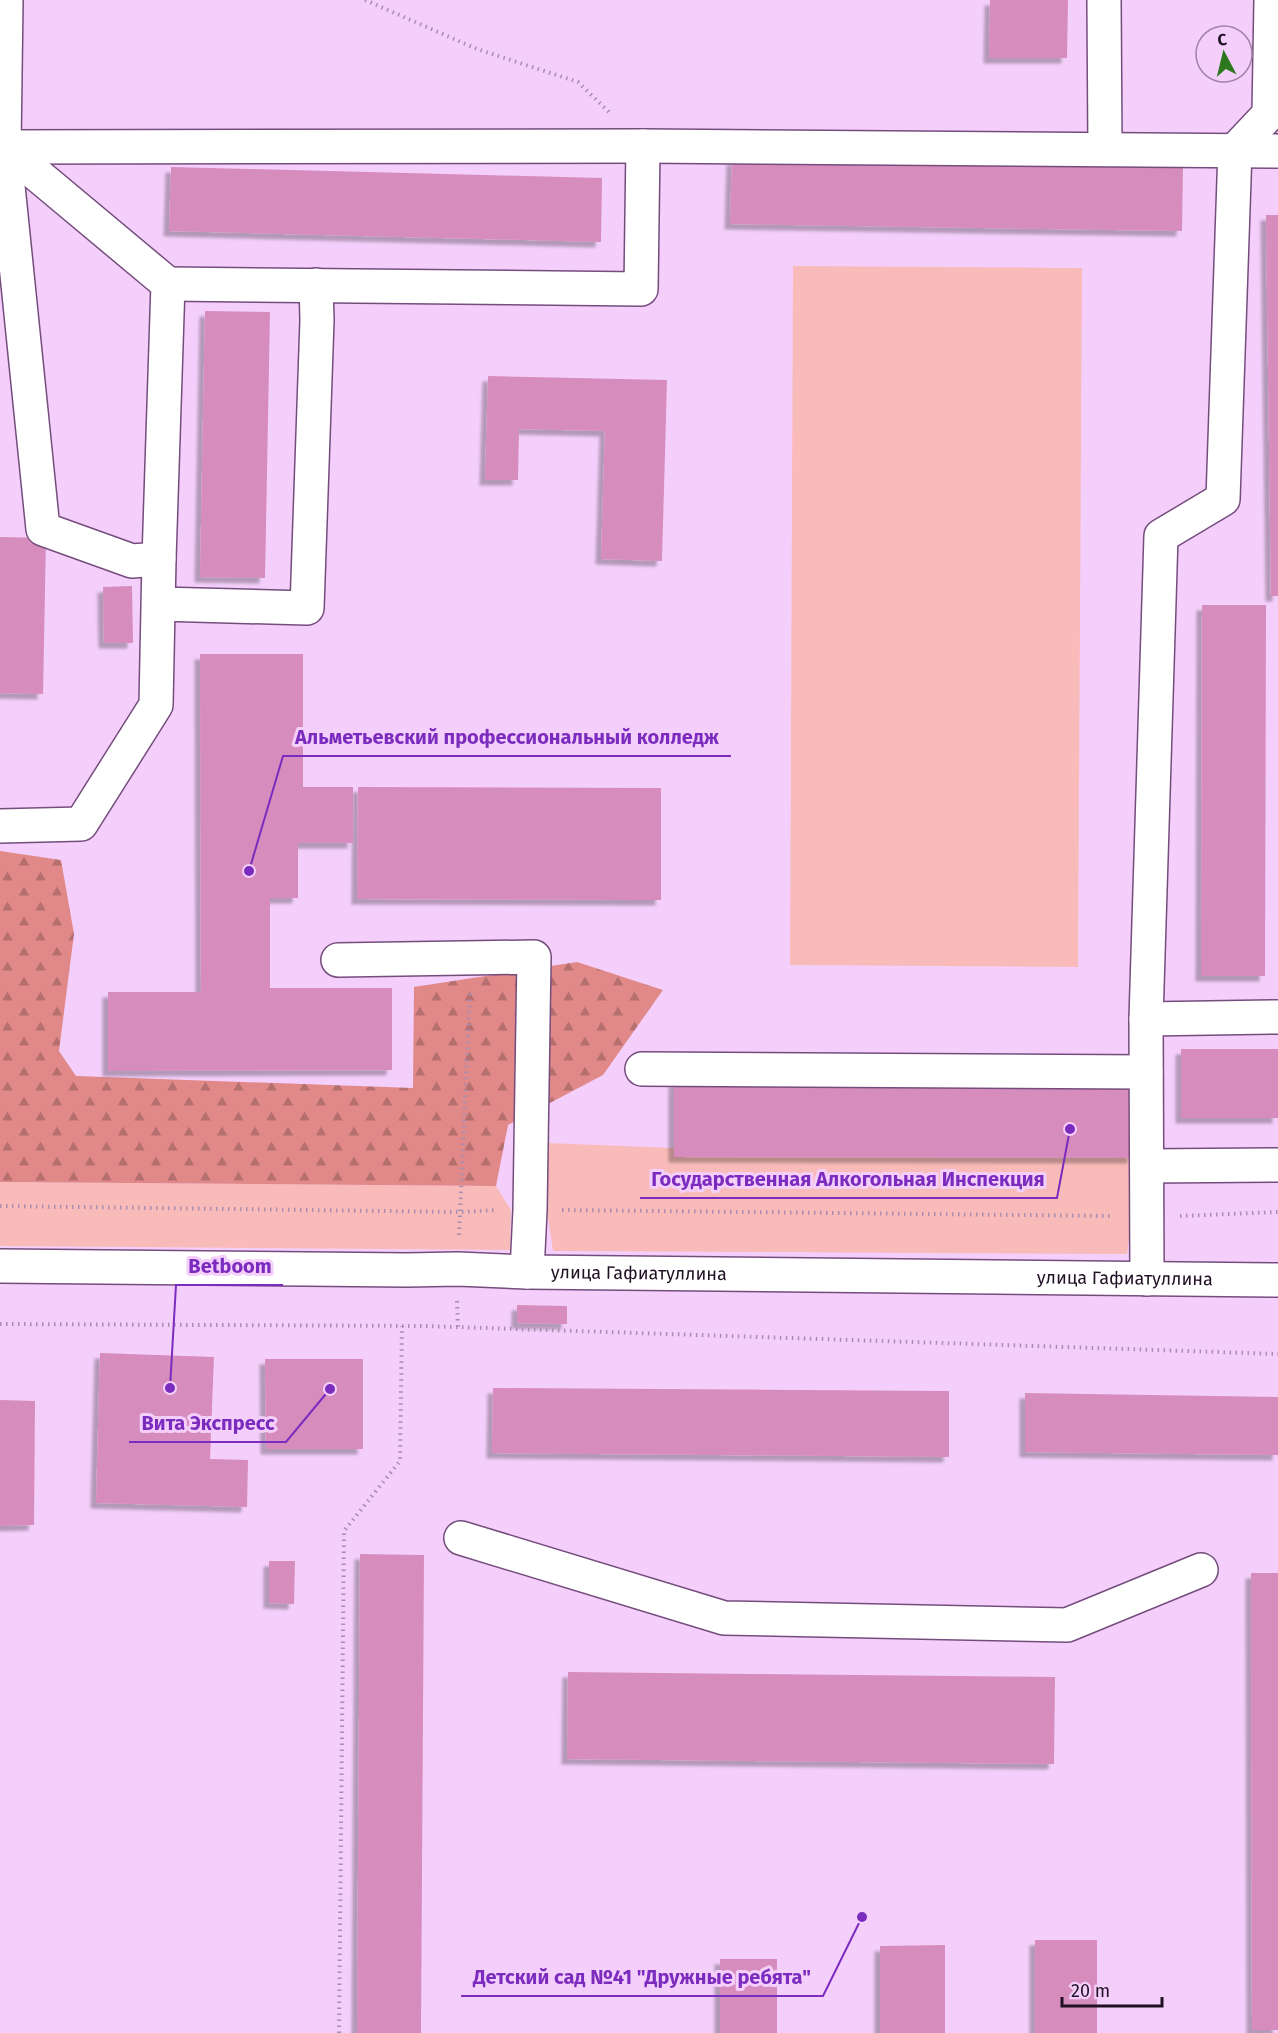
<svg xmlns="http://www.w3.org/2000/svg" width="1278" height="2033" viewBox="0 0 1278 2033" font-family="'Fira Sans',sans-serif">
	<defs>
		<pattern id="forest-firs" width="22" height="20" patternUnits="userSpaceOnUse" patternTransform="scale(1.5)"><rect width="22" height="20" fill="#e18988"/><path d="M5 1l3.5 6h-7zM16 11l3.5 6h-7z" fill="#b66f6f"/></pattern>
		<filter id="shadow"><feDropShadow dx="-5.5" dy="5.5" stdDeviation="1.5" flood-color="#0004"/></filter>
	</defs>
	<rect width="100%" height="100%" fill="#f4cffb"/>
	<g fill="#f9bbb9">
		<path d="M793,266L1082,268L1078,967L790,965Z"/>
		<path d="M547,1143L674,1148V1156L1133,1158L1132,1216L1127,1254L553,1251L547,1210Z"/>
		<path d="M0,1182L496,1186L511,1210L510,1250L0,1246Z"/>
	</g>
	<path fill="url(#forest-firs)" d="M0,851L61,860L74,934L59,1051L76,1076L413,1088L414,987L577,962L663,990L603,1075L508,1125L496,1186L0,1182Z"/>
	<g fill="#d68dbd" filter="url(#shadow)">
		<path d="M990,0H1068L1067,58H989Z"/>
		<path d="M732,159L1183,167L1182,231L730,224Z"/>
		<path d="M171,167L602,178L601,242L169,231Z"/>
		<path d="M1266,215H1278V596H1271Z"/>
		<path d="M205,311L270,312L265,578L200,577Z"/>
		<path d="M488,376L667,380L662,561L601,559L605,431L519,429L518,480H485Z"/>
		<path d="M0,537L46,538L43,694L0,693Z"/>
		<path d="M132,586L133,643H104L103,587Z"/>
		<path d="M1202,605H1266L1265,976H1201Z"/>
		<path d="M200,654H303V787H353V843H298V898H270V988H392V1070L108,1071V992H201Z"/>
		<path d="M358,787L661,788V900L357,899Z"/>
		<rect x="1181" y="1049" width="97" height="69"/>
		<path d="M674,1081L1133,1083V1158L674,1157Z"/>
		<path d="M517,1305L567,1306V1324L517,1323Z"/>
		<path d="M100,1353L214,1357L210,1459L248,1460L247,1507L96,1503Z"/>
		<path d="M265,1359H363V1449H266Z"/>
		<path d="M493,1388L949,1391V1457L492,1453Z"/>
		<path d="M1025,1393L1278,1397V1455L1025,1452Z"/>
		<path d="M0,1400L35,1401L34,1525L0,1526Z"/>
		<path d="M360,1554L424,1555L421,2033H357Z"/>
		<path d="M269,1561H295L294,1604L269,1603Z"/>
		<path d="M1251,1573H1278V2030H1252Z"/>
		<path d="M568,1672L1055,1677L1054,1764L567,1759Z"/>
		<rect x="1035" y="1940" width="62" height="93"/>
		<path d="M945,1945V2033H880V1946Z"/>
		<rect x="720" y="1959" width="57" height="74"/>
	</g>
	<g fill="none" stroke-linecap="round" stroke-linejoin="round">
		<defs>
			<g id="minor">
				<path d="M6,0L4,147L43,529L132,561L159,559"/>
				<path d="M1104,0L1105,149"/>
				<path d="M4,147L643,146L1278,151"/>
				<path d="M168,284L641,289L643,146"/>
				<path d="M159,604L307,608L317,320L316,285"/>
				<path d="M0,826L81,824L156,705L159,559L168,284L4,147"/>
				<path d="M338,960L534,957L530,1210L527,1272"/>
				<path d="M1146,1019L1278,1017"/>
				<path d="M642,1069L1146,1072"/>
				<path d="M1147,1166L1278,1165"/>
				<path id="s1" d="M0,1266L407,1270L458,1269L527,1272L1278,1280"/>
				<path d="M1147,1279L1146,1019L1161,536L1223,499L1235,150L1269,114L1271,0"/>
				<path d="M461,1538L724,1618L1067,1625L1201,1570"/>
			</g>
		</defs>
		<use href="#minor" stroke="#754d7d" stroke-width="36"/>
		<g stroke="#aa8db0" stroke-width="4" stroke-dasharray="1.5 4.5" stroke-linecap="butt">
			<path d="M365,0L477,49L578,82L609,112"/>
			<path d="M0,1206L460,1212L497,1210"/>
			<path d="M562,1210L1112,1216"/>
			<path d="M1180,1216L1278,1212"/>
			<path d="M459,1235L470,991"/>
			<path d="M457,1301L458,1327"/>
			<path d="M0,1324L424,1326L1278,1354"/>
			<path d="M339,2033L344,1531L400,1461L402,1326"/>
		</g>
		<use href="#minor" stroke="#fff" stroke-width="33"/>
	</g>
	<g text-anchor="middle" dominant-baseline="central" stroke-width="6" stroke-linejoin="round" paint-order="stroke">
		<g font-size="18" fill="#211125" stroke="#f4cffb">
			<text stroke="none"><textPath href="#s1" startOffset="639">улица Гафиатуллина</textPath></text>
			<text stroke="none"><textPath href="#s1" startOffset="1125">улица Гафиатуллина</textPath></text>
		</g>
	</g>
	<path fill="none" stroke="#7b2cbf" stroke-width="2" d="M249 871L283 756H731M1070 1129L1057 1198H640M170 1388L176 1285H283M330 1389L286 1442H129M862 1917L823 1996H461"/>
	<g fill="#7b2cbf" stroke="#f4cffb" stroke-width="2">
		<circle cx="249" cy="871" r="6"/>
		<circle cx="1070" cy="1129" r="6"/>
		<circle cx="170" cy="1388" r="6"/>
		<circle cx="330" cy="1389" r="6"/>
		<circle cx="862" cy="1917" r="6"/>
	</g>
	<g font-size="20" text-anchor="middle" font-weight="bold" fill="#7b2cbf" stroke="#f4cffb" stroke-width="6" stroke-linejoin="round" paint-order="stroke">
		<text x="507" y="744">Альметьевский профессиональный колледж</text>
		<text x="848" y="1186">Государственная Алкогольная Инспекция</text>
		<text x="230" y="1273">Betboom</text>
		<text x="208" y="1430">Вита Экспресс</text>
		<text x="642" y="1984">Детский сад №41 "Дружные ребята"</text>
	</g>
	<g transform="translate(1224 54) rotate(353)"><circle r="28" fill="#f4cffb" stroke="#a083a5" stroke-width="1.5"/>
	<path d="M0-4.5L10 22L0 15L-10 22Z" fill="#2d781e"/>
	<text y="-9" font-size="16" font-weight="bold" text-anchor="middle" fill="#211125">С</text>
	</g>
	<path d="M1062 1997v9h100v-9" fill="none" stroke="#211125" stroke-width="3"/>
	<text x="1071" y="1997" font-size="18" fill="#211125" stroke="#f4cffb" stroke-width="4.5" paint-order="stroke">20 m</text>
</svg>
